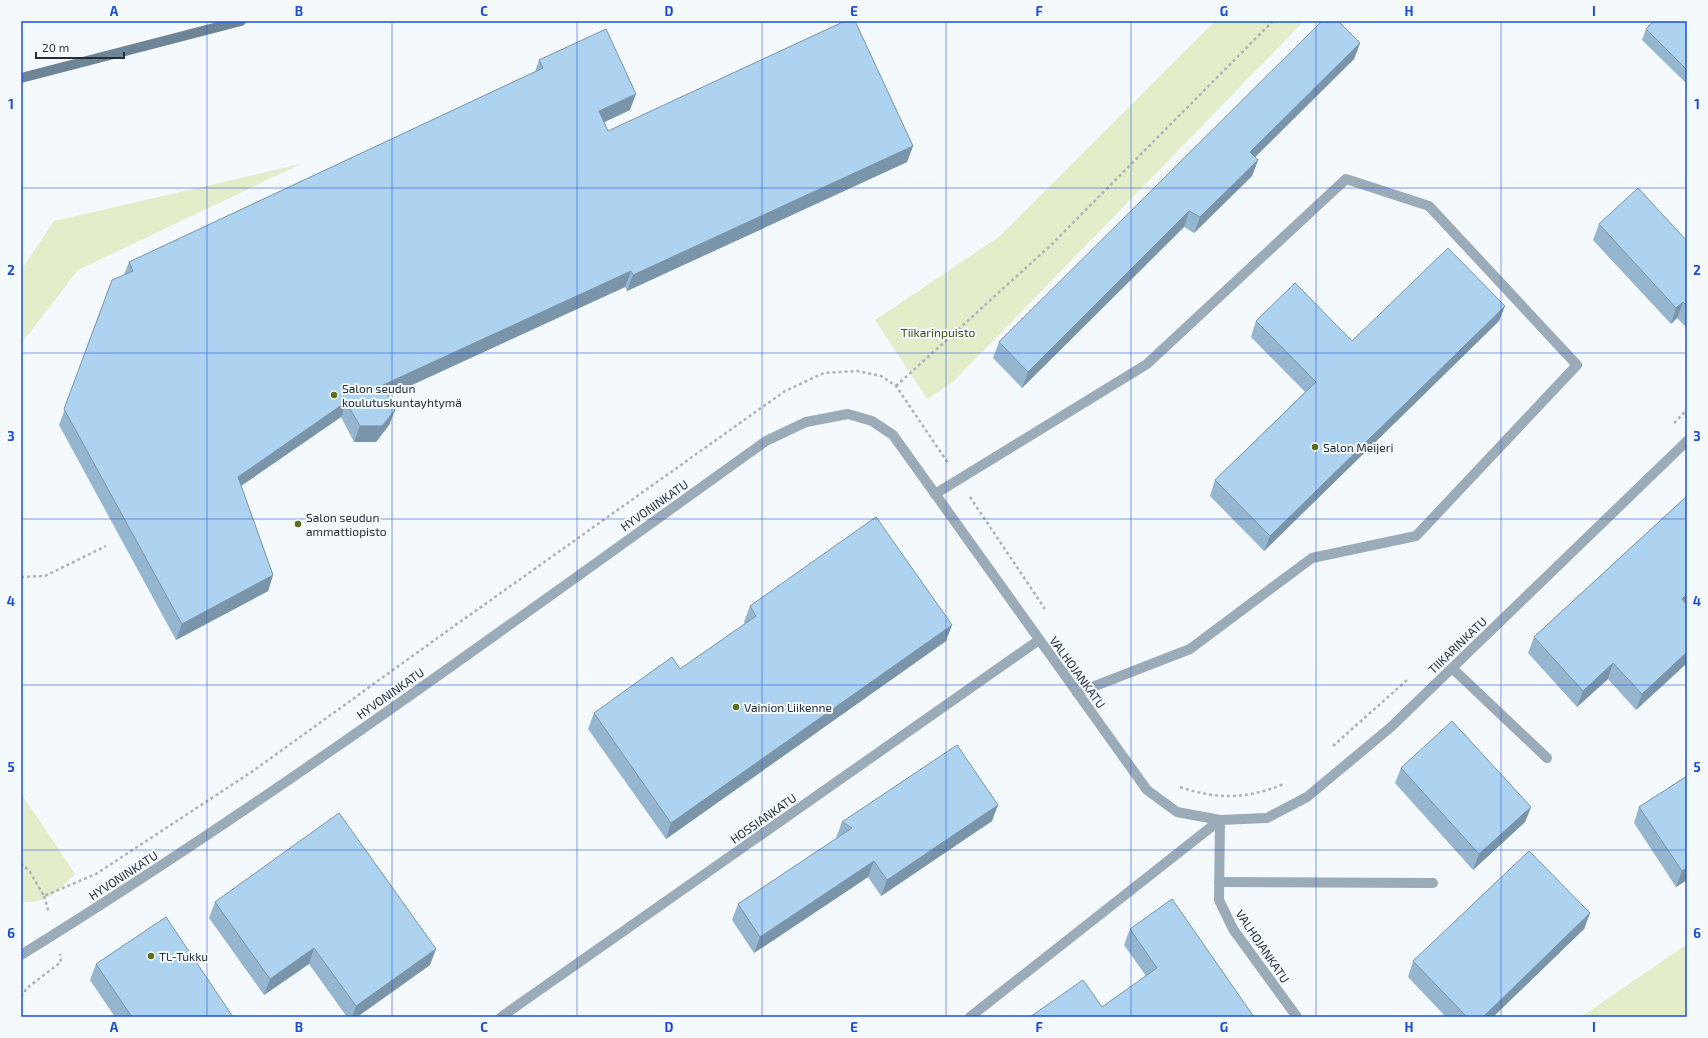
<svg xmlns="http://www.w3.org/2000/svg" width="1708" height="1038" viewBox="0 0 1708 1038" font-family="'Exo 2',sans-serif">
	<rect width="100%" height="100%" fill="#f4f9fe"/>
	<g fill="#e3edca">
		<path d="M1215,21H1304L952,383L927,399L875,320L1000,236Z"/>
		<path d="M301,164L78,270L21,344V270L54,221Z"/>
		<path d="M21,793L75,874C59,889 46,906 21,901Z"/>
		<path d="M1687,944V1017H1581Z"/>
	</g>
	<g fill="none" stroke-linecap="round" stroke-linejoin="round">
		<g stroke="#acb2b8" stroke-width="2.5" stroke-dasharray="3 3" stroke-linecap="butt">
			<path d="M896,386L1051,245L1273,21"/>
			<path d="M1674,423L1687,410"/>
			<path d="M970,497L1045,609"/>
			<path d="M21,577L45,576L106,546"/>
			<path d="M1333,746L1407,680"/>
			<path d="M1180,787C1218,800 1247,799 1284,784"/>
			<path d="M21,863L30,872L44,896L96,874L253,771L436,639L785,391L824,373L857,371L881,376L896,386L948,463"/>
			<path d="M44,896L49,913"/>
			<path d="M21,997L27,988L61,962L60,954"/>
		</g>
		<g stroke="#9babb8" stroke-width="10">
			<path d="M935,494L1147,364L1346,179L1429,206L1577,365L1416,536L1312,558L1190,649L1077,693"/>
			<path d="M1452,668L1547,758"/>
			<path d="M1220,820L1219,900L1233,929L1297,1017"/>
			<path d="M1219,882L1433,883"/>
			<path d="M970,1017L1220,820"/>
		</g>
		<g stroke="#9babb8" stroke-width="10">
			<path d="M21,955C278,796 521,616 766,441L806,422L848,414L872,421L893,435L1147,790L1177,812L1220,820L1267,818L1307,797L1391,727L1687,441"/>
			<path d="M501,1017L1039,640"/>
		</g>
		<path stroke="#6e8598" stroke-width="10" d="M21,78L241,21"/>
	</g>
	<g fill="#96b5cf">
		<path d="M1687,21V84L1642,40L1646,29Z"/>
		<path d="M1360,43L1354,59L1255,157L1258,160L1252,176L1194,233L1184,227L1022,388L993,358L999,342Z"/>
		<path d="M539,60L630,110L604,122L608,131L913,146L907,162L627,291L625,287L388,396L395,410L389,425L376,442H354L341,417L241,486L273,575L268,591L176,640L59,425L112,280L124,275L129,262L535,72Z"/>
		<path d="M1599,224L1687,241V328L1677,318L1671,324L1593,240Z"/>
		<path d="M1256,321L1352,341L1499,321L1264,551L1210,496L1215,480L1305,392L1251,337Z"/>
		<path d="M1687,496V663L1636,710L1608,679L1577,707L1528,653L1534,637Z"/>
		<path d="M750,606L946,641L666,839L588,729L594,713L680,669L745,624L744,622Z"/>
		<path d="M1401,768L1531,807L1525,822L1473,870L1395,783Z"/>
		<path d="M1687,776V880L1676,887L1634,823L1639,807Z"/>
		<path d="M992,821L881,896L868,877L754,953L732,920L738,904L837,838H836L842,822Z"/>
		<path d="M215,902L430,965L357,1017H347L309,964L264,995L209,918Z"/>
		<path d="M1590,913L1584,929L1493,1017H1446L1408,977L1413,961Z"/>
		<path d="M1130,929L1254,1017L1102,1007L1146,976L1124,945Z"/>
		<path d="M96,964L233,1017H115L90,980Z"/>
	</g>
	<g fill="#7a94a9">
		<path d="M1360,43L1354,59L1244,168L1250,152Z"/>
		<path d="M636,94L630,110L594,127L599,111Z"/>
		<path d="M913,146L907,162L627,291L633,275Z"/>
		<path d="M1258,160L1252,176L1194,233L1200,217Z"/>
		<path d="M1189,211L1184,227L1022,388L1028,372Z"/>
		<path d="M631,271L625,287L377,401L383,385Z"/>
		<path d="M1683,302L1677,318L1671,324L1676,308Z"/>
		<path d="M1505,306L1499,321L1264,551L1270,536Z"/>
		<path d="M346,402L341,417L232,492L238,477Z"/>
		<path d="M395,410L389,425L376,442H354L360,426Z"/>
		<path d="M273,575L268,591L176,640L182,624Z"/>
		<path d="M1687,594V604L1682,599Z"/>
		<path d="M952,625L946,641L666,839L671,823Z"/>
		<path d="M1687,652V663L1636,710L1642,694Z"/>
		<path d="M1613,663L1608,679L1577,707L1583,691Z"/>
		<path d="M998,805L992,821L881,896L887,880Z"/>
		<path d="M1531,807L1525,822L1473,870L1479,854Z"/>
		<path d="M874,861L868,877L754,953L760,937Z"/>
		<path d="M1687,868V880L1676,887L1682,871Z"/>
		<path d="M1590,913L1584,929L1493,1017H1483Z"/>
		<path d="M314,948L309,964L264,995L270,979Z"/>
		<path d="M436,949L430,965L357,1017H352L356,1006Z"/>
	</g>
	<g fill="#aed3f1" stroke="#7a94a9">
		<path d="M845,21H855L913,146L633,275L631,271L383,385L395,410L382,426H360L346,402L238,477L273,575L182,624L64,409L112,280L133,271L129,262L543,68L539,60L606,29L636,94L599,111L608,131Z"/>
		<path d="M1322,21H1338L1360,43L1250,152L1258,160L1200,217L1189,211L1028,372L999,342Z"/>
		<path d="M1654,21H1687V70L1646,29Z"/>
		<path d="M1638,188L1687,241V306L1683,302L1676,308L1599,224Z"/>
		<path d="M1448,248L1505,306L1270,536L1215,480L1316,382L1256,321L1295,283L1352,341Z"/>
		<path d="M1687,496V594L1682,599L1687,605V652L1642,694L1613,663L1583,691L1534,637Z"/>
		<path d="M876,517L952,625L671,823L594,713L672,657L680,669L756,616L750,606Z"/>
		<path d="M1452,721L1531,807L1479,854L1401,768Z"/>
		<path d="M957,745L998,805L887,880L874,861L760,937L738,904L852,828L842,822Z"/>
		<path d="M1687,776V868L1682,871L1639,807Z"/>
		<path d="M339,813L436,949L356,1006L314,948L270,979L215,902Z"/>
		<path d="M1529,851L1590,913L1483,1017H1467L1413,961Z"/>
		<path d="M1172,899L1254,1017H1030L1083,980L1102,1007L1157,968L1130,929Z"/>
		<path d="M166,917L233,1017H132L96,964Z"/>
	</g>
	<path fill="none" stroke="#1d4ed8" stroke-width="1" stroke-opacity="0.55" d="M207,21V1017M392,21V1017M577,21V1017M762,21V1017M946,21V1017M1131,21V1017M1316,21V1017M1501,21V1017M21,188H1687M21,353H1687M21,519H1687M21,685H1687M21,850H1687"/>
	<g fill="#5e6f1b" stroke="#f4f9fe" stroke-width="1.5">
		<circle cx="334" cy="395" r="4"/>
		<circle cx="1315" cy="447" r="4"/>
		<circle cx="298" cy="524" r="4"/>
		<circle cx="736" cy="707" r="4"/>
		<circle cx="151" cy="956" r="4"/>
	</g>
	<g text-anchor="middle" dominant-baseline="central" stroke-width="4" stroke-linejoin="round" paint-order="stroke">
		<g font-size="12" fill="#424f0d" stroke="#f4f9fe">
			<text x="938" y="332">Tiikarinpuisto</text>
		</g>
		<g font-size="12" fill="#242e36" stroke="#f4f9fe" text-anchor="start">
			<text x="342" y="388">Salon seudun<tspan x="342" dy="14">koulutuskuntayhtymä</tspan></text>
			<text x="1323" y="447">Salon Meijeri</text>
			<text x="306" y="517">Salon seudun<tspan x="306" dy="14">ammattiopisto</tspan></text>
			<text x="744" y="707">Vainion Liikenne</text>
			<text x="159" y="956">TL-Tukku</text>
		</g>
		<g font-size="12" fill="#242e36" stroke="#f4f9fe">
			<text transform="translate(654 505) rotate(-35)">HYVONINKATU</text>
			<text transform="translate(1457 645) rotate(-44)">TIIKARINKATU</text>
			<text transform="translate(1078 672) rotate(54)">VALHOJANKATU</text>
			<text transform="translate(390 693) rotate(-35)">HYVONINKATU</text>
			<text transform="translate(763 818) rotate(-35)">HOSSIANKATU</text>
			<text transform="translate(123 875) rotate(-33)">HYVONINKATU</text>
			<text transform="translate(1263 946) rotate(56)">VALHOJANKATU</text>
		</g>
	</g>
	<rect width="1708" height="1038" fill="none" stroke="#f4f9fe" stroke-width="44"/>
	<path d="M36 52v6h88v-6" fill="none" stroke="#242e36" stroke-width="2"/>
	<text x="42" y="52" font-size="12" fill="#242e36" stroke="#f4f9fe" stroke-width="3" paint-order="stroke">20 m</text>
	<rect x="22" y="22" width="1664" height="994" fill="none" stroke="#1d4ed8" stroke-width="1.5"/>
	<g font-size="13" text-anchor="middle" font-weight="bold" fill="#1d4ed8">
		<text x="114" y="16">A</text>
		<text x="299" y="16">B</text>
		<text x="484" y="16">C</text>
		<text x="669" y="16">D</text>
		<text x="854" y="16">E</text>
		<text x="1039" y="16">F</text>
		<text x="1224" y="16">G</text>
		<text x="1409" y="16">H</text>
		<text x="1594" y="16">I</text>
		<text x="11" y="109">1</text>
		<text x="1697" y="109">1</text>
		<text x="11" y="275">2</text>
		<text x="1697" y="275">2</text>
		<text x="11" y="441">3</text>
		<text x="1697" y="441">3</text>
		<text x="11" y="606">4</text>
		<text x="1697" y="606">4</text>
		<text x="11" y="772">5</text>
		<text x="1697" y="772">5</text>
		<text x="11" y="938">6</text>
		<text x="1697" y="938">6</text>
		<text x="114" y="1032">A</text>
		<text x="299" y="1032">B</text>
		<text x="484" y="1032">C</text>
		<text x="669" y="1032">D</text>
		<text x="854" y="1032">E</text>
		<text x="1039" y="1032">F</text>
		<text x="1224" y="1032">G</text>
		<text x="1409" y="1032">H</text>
		<text x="1594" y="1032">I</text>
	</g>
</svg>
